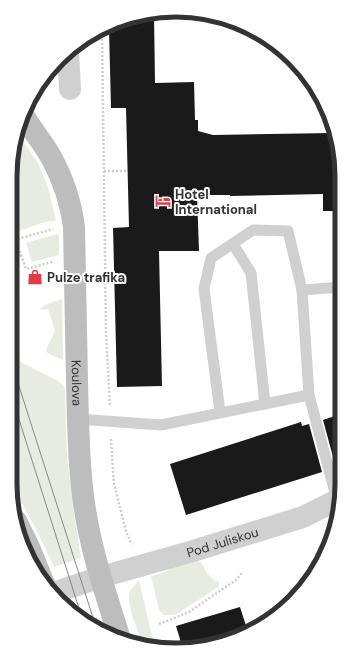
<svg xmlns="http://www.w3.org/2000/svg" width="352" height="660" viewBox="0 0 352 660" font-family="'DM Sans',sans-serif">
	<rect width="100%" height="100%" fill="#fff"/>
	<g fill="#e6ecdf">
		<path d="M19,136L37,161L48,187L56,220L42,223L10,234V165Z"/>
		<path d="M59,234V255L32,262L26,243L50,236Z"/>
		<path d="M62,299L63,360L47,353L46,350L55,331L48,309L40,310C44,303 55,302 62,299Z"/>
		<path d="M10,329L21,362L56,380L64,386L65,391L67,458L74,514L81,558L54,567L37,531L10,481Z"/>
		<path d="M196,560L201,563L207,573L215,581H219V585L218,587L180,612L174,615H164L159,610L151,576L165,572L173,566Z"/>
		<path d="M139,581L154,644V646L143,645C139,633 125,602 130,591C132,587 136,584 139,581Z"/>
	</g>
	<g fill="#1a1a1a">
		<path d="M154,14L155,83L194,82L195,120H198V131L213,135L332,133L341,155V211H323V194L230,196V195H197L199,251H159L162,386L117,387L113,228L129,227L126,108H111L109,28L133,16Z"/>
		<path d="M341,414L342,466L336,468L323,420Z"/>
		<path d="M301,422L302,426L309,424L322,472L186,515L170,464Z"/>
		<path d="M240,607L248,632L240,637L187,650L183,649L176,626Z"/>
	</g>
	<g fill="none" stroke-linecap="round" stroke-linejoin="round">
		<g stroke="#cdcdcd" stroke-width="2.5" stroke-dasharray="2 2" stroke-linecap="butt">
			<path d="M102,31L106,332L110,406"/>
			<path d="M104,171H127"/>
			<path d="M10,241L53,229"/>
			<path d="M21,255L26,269L52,262"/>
			<path d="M16,278L12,258L21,255L16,239"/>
			<path d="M111,439L114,484L126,531L130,541L133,544"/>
			<path d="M315,554L323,555"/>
			<path d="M159,624L189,612L236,580L242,573"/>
		</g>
		<g stroke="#d0d0d0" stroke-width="11">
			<path d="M233,244L251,273L265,404"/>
			<path d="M220,412L204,289L211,258L253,230L288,231L302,290"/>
			<path d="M78,419L161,425L309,395"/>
			<path d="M337,500L309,395L302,290L341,287"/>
		</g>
		<g stroke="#d0d0d0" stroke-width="22">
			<path d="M68,52L70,89"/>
			<path id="s1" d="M53,593L101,577L193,551L303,517L341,498"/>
		</g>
		<g stroke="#bdbdbd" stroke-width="22">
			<path id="s2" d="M25,118C33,131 43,143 51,157C63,179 71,202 74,227C75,278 76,330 77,381C78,419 78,458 83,496C89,545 105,592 120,639"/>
			<path d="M16,521L28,545L44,584"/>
		</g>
		<g stroke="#888" stroke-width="1">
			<path d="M10,358L96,627"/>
			<path d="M10,391L83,621"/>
		</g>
	</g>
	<defs>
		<symbol id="hotel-bare" viewBox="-9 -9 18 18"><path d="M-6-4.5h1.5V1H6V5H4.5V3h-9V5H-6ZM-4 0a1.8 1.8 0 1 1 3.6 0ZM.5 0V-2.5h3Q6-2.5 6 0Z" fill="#e63946" stroke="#fff" stroke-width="2.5" paint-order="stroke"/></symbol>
		<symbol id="shop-bare" viewBox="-9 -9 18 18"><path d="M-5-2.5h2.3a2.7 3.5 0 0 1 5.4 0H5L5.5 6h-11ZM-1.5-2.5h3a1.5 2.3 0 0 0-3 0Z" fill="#e63946" stroke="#fff" stroke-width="2.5" paint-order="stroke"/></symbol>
	</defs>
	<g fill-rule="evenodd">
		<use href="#hotel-bare" x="152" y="190" width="22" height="22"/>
		<use href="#shop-bare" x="24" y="266" width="22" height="22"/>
	</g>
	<g text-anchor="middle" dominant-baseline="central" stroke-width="4" stroke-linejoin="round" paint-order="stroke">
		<g font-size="13" font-weight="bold" fill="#333" stroke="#fff" text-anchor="start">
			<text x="175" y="194">Hotel<tspan x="175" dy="15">International</tspan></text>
			<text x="47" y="277">Pulze trafika</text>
		</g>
		<g font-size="13" fill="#333" stroke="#fff">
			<text stroke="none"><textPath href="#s2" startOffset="277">Koulova</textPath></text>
			<text stroke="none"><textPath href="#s1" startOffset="177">Pod Juliskou</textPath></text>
		</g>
	</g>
	<path d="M0 0H352V660H0ZM176 17H176A159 159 0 0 1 335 176V484A159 159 0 0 1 176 643H176A159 159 0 0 1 17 484V176A159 159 0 0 1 176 17Z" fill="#fff" fill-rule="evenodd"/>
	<path fill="none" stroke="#333" stroke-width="5" d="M176 17H176A159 159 0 0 1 335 176V484A159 159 0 0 1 176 643H176A159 159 0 0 1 17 484V176A159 159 0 0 1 176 17Z"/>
</svg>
